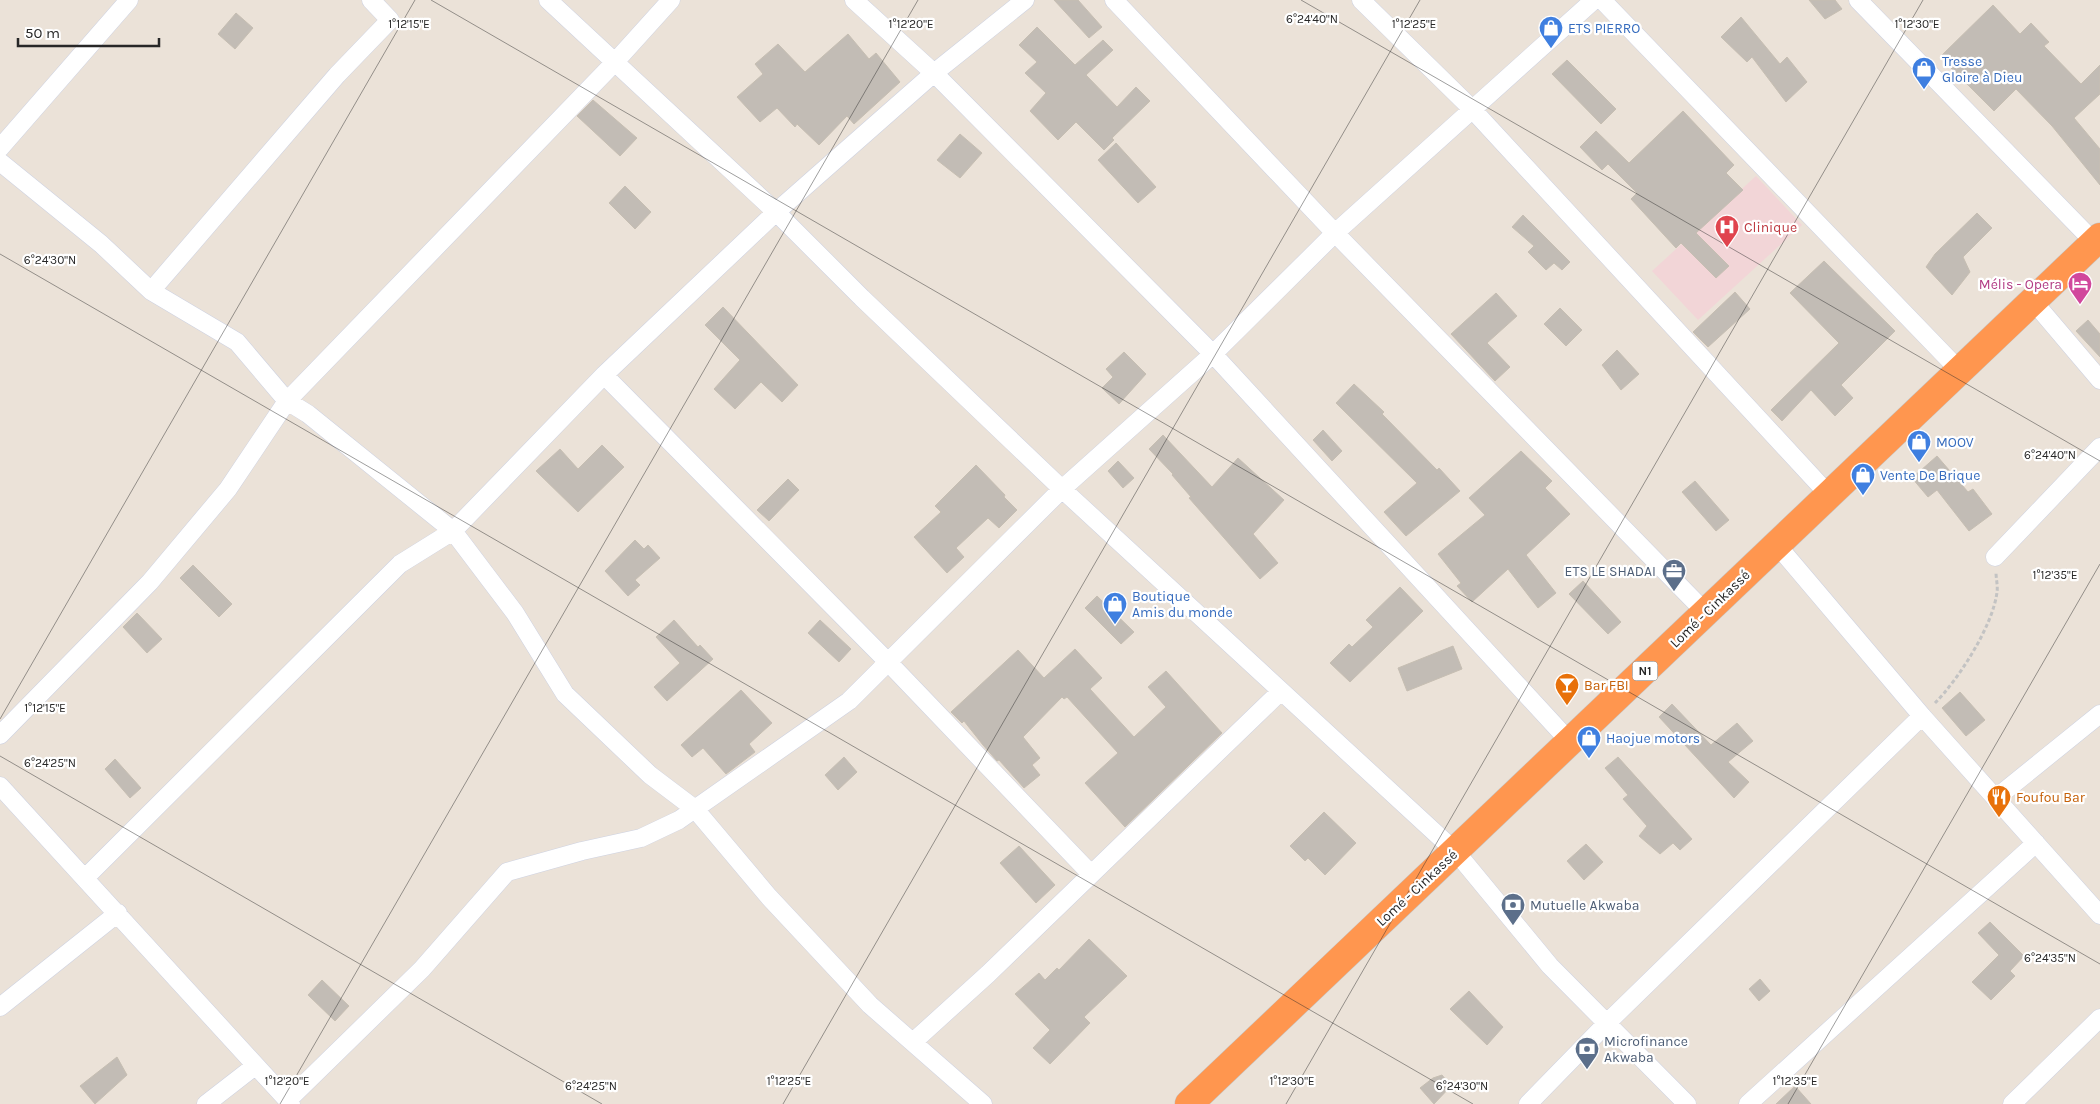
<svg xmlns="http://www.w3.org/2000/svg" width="2100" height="1104" font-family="Karla,sans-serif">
<rect width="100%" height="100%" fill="#ebe2d8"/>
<!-- medical -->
<path fill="#f2d5d7" d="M1756 176 1802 225 1698 320 1652 271Z"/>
<!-- building -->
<path fill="#c2bcb5" stroke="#c6beb2" d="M1054 0H1078L1102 27 1089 38Z
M1809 0H1835L1842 9 1825 19Z
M1993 5 2020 34 2031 23 2049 42 2044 46 2081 84 2100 65V94L2074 118 2100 149V185L2052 126 2016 89 1994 111 1940 57Z
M236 13 253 28 235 49 218 34Z
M1741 17 1780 64 1787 57 1807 82 1786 102 1752 57 1747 62 1721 37Z
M1037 27 1075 65 1103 40 1113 50 1086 75 1117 107 1136 87 1150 101 1112 138 1114 140 1104 150 1076 122 1058 140 1030 111 1046 93 1025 73 1037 62 1019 45Z
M848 34 869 59 876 53 900 82 854 124 847 116 819 145 797 124 795 127 777 108 760 122 737 97 763 74 755 64 778 44 805 72Z
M1567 60 1616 109 1601 124 1552 74Z
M593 100 637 138 620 156 577 116Z
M1683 111 1734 165 1726 173 1743 190 1696 233 1729 266 1716 278 1681 243 1676 248 1631 199 1637 193 1608 164 1602 170 1580 147 1596 131 1629 163Z
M960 134 982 153 960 178 937 160Z
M1116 143 1156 187 1138 203 1098 160Z
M625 186 651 212 635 229 609 203Z
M1977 213 1992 228 1963 257 1970 272 1952 295 1926 267 1935 254Z
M1523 215 1570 262 1562 270 1554 263 1546 270 1528 252 1534 246 1512 227Z
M1824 261 1895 331 1841 385 1853 398 1835 416 1811 390 1782 421 1771 410 1839 343 1790 293Z
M1735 292 1750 309 1708 347 1693 332Z
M1496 293 1517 316 1487 343 1510 367 1495 381 1451 334Z
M723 307 798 385 782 402 761 382 735 409 714 389 740 360 705 325Z
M1560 308 1582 330 1566 346 1544 324Z
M2088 320 2100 334V357L2076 331Z
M1617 350 1639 374 1621 390 1602 365Z
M1124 352 1146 374 1119 404 1102 388 1113 377 1106 369Z
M1354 384 1384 412 1382 414 1437 470 1439 468 1460 491 1406 536 1384 512 1417 483 1336 403Z
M1323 430 1342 451 1332 461 1313 440Z
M1163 435 1212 487 1238 458 1284 500 1253 534 1278 563 1260 579 1189 498 1191 497 1172 475 1173 474 1149 449Z
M602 445 624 467 578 512 536 471 560 449 578 469Z
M1521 451 1552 481 1545 488 1570 514 1526 555 1556 593 1538 608 1508 569 1472 602 1457 586 1461 583 1438 554 1485 515 1469 498Z
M1937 456 1968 492 1973 489 1992 514 1969 531 1937 490 1928 497 1912 478Z
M1118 461 1134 478 1123 488 1108 471Z
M976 465 1005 495 1004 497 1017 510 999 528 988 518 956 548 964 557 947 573 914 537 941 512 935 506Z
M788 479 799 490 769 521 757 510Z
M1695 481 1729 520 1716 531 1682 492Z
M635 540 644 549 648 545 660 558 635 580 640 585 628 596 605 571Z
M193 565 232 604 219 617 180 578Z
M1583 581 1621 622 1608 634 1569 594Z
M1400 587 1423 611 1350 682 1330 663 1349 644 1352 647 1373 627 1366 620Z
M1097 596 1134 632 1121 644 1085 608Z
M137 613 162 639 147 653 123 627Z
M674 620 698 647 700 645 713 659 667 701 654 687 680 663 656 637Z
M820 620 851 649 839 662 808 633Z
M1453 646 1462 669 1407 691 1398 668Z
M1075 649 1102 678 1090 689 1134 737 1166 707 1148 687 1166 671 1222 733 1125 827 1085 783 1118 753 1067 697 1064 699 1062 697 1023 737 1040 758 1032 765 1040 775 1024 788 999 760 997 761 983 745 964 721 962 723 951 712 1018 650 1044 678Z
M741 690 772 723 749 744 755 752 726 774 703 748 692 757 681 745Z
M1960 692 1985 720 1966 736 1942 708Z
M1672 704 1711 745 1737 723 1753 741 1728 762 1749 782 1734 798 1659 717Z
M844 757 857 772 838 790 825 775Z
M1618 757 1692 839 1680 850 1673 843 1660 854 1639 836 1647 826 1623 799 1628 795 1605 768Z
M115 759 141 788 130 798 105 769Z
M1324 812 1356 843 1325 875 1308 858 1305 861 1290 846Z
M1586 844 1603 862 1584 880 1567 861Z
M1019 846 1055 885 1036 903 1000 863Z
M1990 922 2024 956 2010 971 2015 976 1991 1000 1972 982 1999 955 1978 933Z
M1089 939 1127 976 1084 1017 1090 1023 1050 1064 1033 1048 1050 1030 1015 994 1039 973 1045 980 1057 968 1059 970Z
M1760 979 1770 991 1759 1001 1749 989Z
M322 980 349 1006 335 1021 308 995Z
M1469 991 1503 1027 1487 1045 1450 1009Z
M117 1057 127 1075 95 1104 80 1086Z
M1442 1075 1451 1086 1434 1104 1420 1088 1433 1078Z
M1795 1086 1811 1104H1776Z"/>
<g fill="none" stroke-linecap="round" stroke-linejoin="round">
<defs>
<path id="street" d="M548 0 776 212 862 298 1062 489 1456 852 1550 966 1687 1104
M1025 0 934 73 1213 354 1570 742
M1114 0 1335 233 1706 613
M1361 0 1472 109 1829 495
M1602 0 1960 371
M1858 0 2094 242
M0 148 129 0
M0 162 101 244 151 291 237 342 287 401 308 414 453 531 515 613 565 694 650 775 695 809 769 897 870 1005 983 1104
M151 291 337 75 390 20 371 0
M2033 301 2100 380
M604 375 888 662 1090 873
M1777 545 1922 716 2100 915
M1995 557 2100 447
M0 735 150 582 228 489 287 401 615 62 671 0
M0 786 291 1104
M1996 798 2100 714
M85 878 400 564 453 531 604 375 776 212 934 73 854 0
M0 1007 118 913
M913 1042 988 974 1281 691
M288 1100 422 969 507 872 582 851 641 838 679 820 849 701 1062 489 1213 354 1335 233 1594 0
M206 1104 255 1066
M1528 1104 1608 1022 1922 716
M1748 1104 2036 843
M2012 1104 2100 1018"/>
<path id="highway" d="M1189 1104 2100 237"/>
</defs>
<!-- street casing -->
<use href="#street" stroke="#ced2e1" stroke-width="19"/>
<!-- highway casing -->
<use href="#highway" stroke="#c3c3c3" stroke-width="29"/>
<!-- path -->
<path stroke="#c3c3c3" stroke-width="3" stroke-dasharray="4 2.5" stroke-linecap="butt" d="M1935 703C1958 680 1993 626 1997 592 1998 586 1996 579 1996 572"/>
<!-- street -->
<use href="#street" stroke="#fff" stroke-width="18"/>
<!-- highway -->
<use href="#highway" stroke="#ff964f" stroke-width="28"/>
</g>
<!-- ticks -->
<path fill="none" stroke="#272727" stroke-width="1" stroke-opacity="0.45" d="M431 0 2100 964M1301 0 2100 461M0 254 1473 1104M0 719 415 0M0 756 602 1104M280 1104 918 0M783 1104 1420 0M1286 1104 1923 0M1788 1104 2100 564"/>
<!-- icons -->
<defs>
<symbol id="shop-pin" viewBox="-11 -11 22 30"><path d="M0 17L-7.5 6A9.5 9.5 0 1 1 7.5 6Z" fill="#3f7fe0" stroke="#fff"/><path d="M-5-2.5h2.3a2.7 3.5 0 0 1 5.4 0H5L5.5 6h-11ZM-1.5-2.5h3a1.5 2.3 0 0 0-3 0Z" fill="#fff"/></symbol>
<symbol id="hospital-pin" viewBox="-11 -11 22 30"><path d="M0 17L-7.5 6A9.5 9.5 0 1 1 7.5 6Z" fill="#e0444e" stroke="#fff"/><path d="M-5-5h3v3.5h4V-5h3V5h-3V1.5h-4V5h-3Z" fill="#fff"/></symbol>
<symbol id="hotel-pin" viewBox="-11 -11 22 30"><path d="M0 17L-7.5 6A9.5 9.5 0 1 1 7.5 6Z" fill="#d1479c" stroke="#fff"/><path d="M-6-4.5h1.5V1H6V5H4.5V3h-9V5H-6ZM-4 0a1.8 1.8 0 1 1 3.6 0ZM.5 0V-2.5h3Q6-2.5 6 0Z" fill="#fff"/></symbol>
<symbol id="office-pin" viewBox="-11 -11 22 30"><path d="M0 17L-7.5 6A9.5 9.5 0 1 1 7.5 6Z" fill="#5c6f8a" stroke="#fff"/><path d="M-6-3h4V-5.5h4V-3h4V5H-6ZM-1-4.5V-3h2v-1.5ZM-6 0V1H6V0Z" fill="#fff"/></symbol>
<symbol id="bar-pin" viewBox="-11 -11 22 30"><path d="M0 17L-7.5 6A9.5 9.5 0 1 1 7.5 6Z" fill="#e8710a" stroke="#fff"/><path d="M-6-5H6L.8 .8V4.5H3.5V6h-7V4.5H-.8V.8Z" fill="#fff"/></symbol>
<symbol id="restaurant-pin" viewBox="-11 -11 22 30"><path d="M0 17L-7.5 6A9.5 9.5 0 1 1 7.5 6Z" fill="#e8710a" stroke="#fff"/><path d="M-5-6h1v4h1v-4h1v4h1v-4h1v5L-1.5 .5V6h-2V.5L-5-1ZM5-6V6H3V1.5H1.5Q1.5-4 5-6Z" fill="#fff"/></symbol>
<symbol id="bank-pin" viewBox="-11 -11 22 30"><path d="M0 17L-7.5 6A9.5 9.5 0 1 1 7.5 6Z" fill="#5c6f8a" stroke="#fff"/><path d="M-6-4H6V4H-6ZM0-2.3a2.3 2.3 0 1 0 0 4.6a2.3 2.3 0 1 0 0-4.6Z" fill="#fff"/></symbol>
</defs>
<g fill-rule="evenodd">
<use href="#shop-pin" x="1537" y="14" width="28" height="38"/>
<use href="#shop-pin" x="1910" y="55" width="28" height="38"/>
<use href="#hospital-pin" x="1713" y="213" width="28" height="38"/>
<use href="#hotel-pin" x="2066" y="270" width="28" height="38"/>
<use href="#shop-pin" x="1905" y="428" width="28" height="38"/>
<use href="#shop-pin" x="1849" y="461" width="28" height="38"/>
<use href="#office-pin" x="1660" y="557" width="28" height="38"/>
<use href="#shop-pin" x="1101" y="590" width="28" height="38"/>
<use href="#bar-pin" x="1553" y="671" width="28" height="38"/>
<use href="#shop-pin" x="1575" y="724" width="28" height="38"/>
<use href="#restaurant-pin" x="1985" y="783" width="28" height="38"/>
<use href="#bank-pin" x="1499" y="891" width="28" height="38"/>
<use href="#bank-pin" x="1573" y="1035" width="28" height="38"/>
</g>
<g text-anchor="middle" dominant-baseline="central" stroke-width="4.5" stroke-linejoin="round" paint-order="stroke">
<!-- shield labels -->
<rect fill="#fff" stroke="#686868" stroke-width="1" x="1632.5" y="661.5" width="25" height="19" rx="4"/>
<g font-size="12" font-weight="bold" fill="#272727">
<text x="1645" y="671">N1</text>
</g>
<!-- shop labels -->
<g font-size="14" fill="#366cbe" stroke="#fff" text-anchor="start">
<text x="1568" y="28">ETS PIERRO</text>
<text x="1942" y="61">Tresse<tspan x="1942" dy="16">Gloire à Dieu</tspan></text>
<text x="1936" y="442">MOOV</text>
<text x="1880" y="475">Vente De Brique</text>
<text x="1132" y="596">Boutique<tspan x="1132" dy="16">Amis du monde</tspan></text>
<text x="1606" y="738">Haojue motors</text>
</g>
<!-- health labels -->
<g font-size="14" fill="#be3a42" stroke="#fff" text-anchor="start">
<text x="1744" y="227">Clinique</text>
</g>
<!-- hotel labels -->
<g font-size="14" fill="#b23c85" stroke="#fff" text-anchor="end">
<text x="2062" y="284">Mélis - Opera</text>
</g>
<!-- service labels -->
<g font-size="14" fill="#4e5e75" stroke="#fff" text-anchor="start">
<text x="1656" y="571" text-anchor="end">ETS LE SHADAI</text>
<text x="1530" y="905">Mutuelle Akwaba</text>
<text x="1604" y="1041">Microfinance<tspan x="1604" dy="16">Akwaba</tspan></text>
</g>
<!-- street labels -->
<g font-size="14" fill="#272727" stroke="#fff">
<text transform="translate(1710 609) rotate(-44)">Lomé - Cinkassé</text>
<text transform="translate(1417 888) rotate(-43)">Lomé - Cinkassé</text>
</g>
<!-- food labels -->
<g font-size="14" fill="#c56008" stroke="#fff" text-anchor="start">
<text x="1584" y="685">Bar FBI</text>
<text x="2016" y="797">Foufou Bar</text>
</g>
</g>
<g font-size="12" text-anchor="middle" fill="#272727" stroke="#fff" stroke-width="4.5" stroke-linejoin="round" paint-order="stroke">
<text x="1312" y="23">6°24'40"N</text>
<text x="409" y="28">1°12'15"E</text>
<text x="911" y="28">1°12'20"E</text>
<text x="1414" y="28">1°12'25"E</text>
<text x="1917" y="28">1°12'30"E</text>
<text x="50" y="264">6°24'30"N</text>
<text x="2050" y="459">6°24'40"N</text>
<text x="2055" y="579">1°12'35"E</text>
<text x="45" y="712">1°12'15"E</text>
<text x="50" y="767">6°24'25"N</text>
<text x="2050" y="962">6°24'35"N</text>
<text x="287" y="1085">1°12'20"E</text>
<text x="789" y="1085">1°12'25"E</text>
<text x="1292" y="1085">1°12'30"E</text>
<text x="1795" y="1085">1°12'35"E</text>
<text x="591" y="1090">6°24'25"N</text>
<text x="1462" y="1090">6°24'30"N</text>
</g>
<!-- scale -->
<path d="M18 38v8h141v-8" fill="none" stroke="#272727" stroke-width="2.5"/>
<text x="25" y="38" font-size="15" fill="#272727" stroke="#ffffff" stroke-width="4" paint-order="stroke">50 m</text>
</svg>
